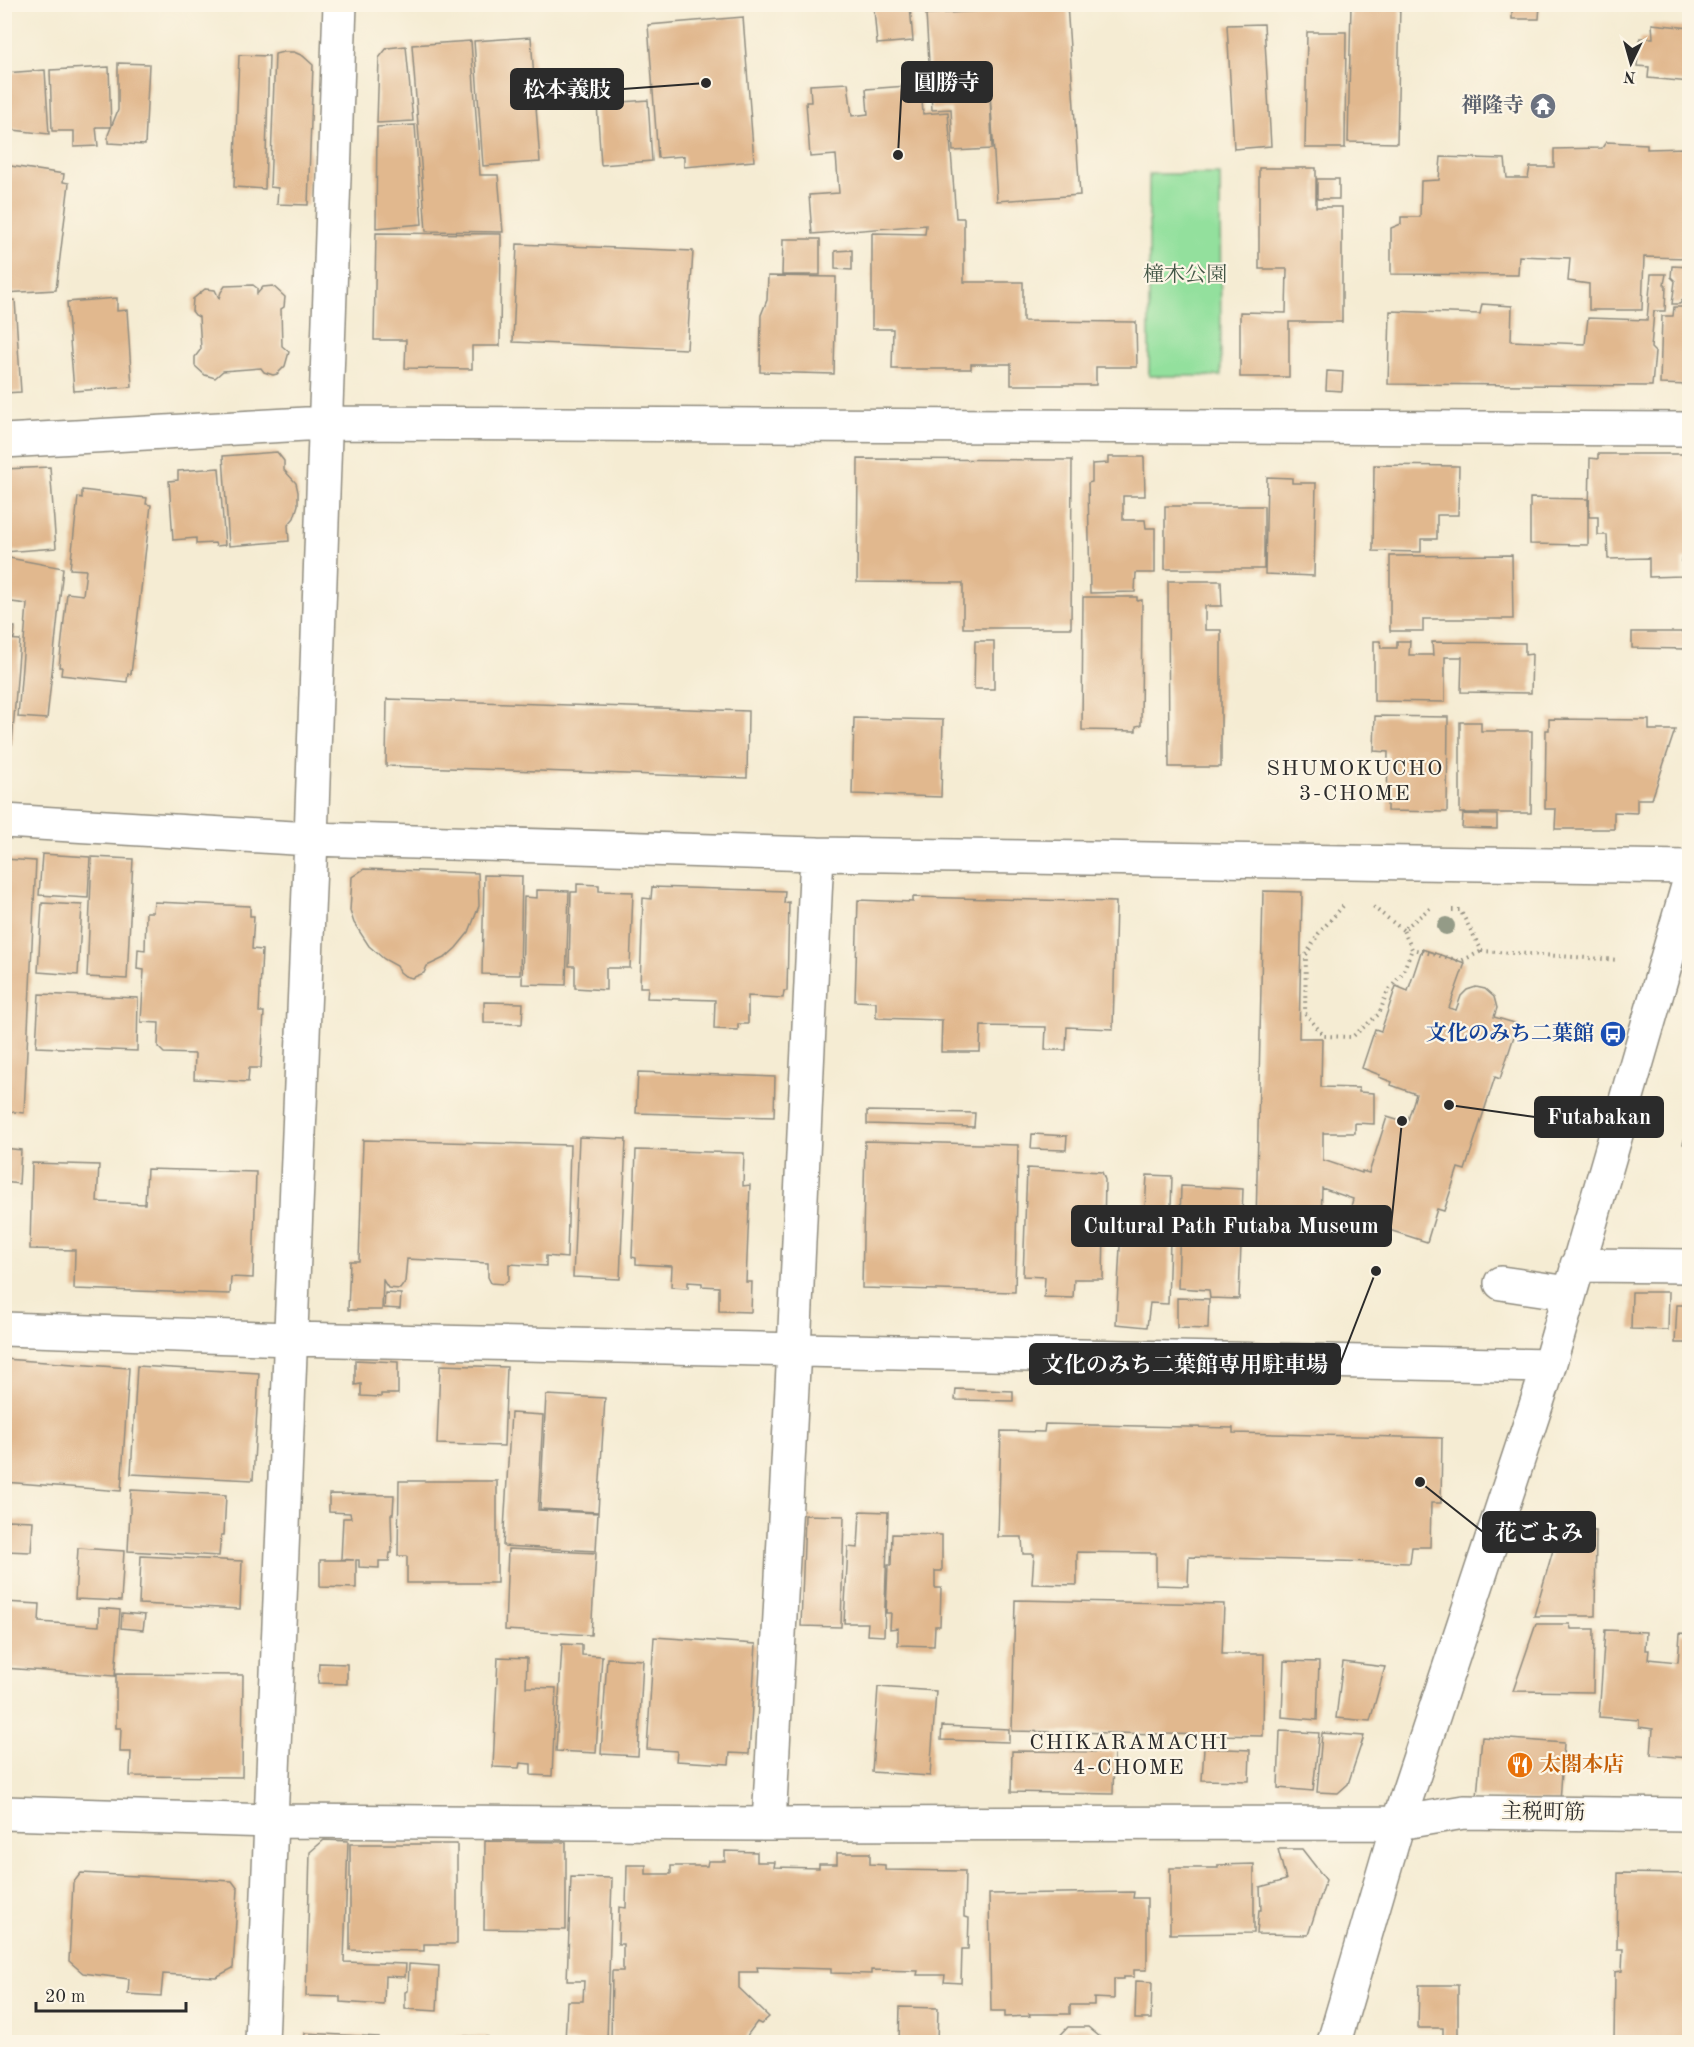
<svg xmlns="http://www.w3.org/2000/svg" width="1694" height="2047" font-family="'Old Standard TT','Noto Serif JP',serif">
<rect width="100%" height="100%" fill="#fcf5e5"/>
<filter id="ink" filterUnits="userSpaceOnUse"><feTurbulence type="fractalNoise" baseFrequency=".0167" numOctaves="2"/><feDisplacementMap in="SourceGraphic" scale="12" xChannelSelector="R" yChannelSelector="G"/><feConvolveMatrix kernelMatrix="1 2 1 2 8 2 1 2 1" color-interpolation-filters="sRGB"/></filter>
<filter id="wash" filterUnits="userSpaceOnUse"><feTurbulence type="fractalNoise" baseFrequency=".008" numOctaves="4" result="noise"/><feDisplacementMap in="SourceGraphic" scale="24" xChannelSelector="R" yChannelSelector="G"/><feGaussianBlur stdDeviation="1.35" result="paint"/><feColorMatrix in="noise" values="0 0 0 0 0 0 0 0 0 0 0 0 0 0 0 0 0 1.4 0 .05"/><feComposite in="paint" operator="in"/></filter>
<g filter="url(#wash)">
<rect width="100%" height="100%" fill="#f5ecd3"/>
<!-- green -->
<path fill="#93e09d" stroke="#5f8664" stroke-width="1.5" d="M1149 174H1220L1221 376H1149Z"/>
<g id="blocks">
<!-- building -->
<path fill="#e1b88e" d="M983 4H1067L1080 195 997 201 990 92 992 149 953 151 951 109 932 110 926 14 984 11Z
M1351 4H1400L1397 143 1348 142Z
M1512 4H1540L1539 19H1512Z
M910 6 913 41 877 44 874 9Z
M743 17 754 161 684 167V156L658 158 648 25Z
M1264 24 1271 146 1234 149 1227 25Z
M1652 24 1690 28V82L1648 78 1649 67 1637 66 1640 38H1653Z
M1307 32H1346L1345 148H1305Z
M531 37 540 162 483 166 474 41Z
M471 41 480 175H498L503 232 426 231 412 45Z
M406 46 413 121 377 123 379 58 387 48Z
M283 52H294L303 56 313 65 308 205 277 204 278 188 270 187 275 54Z
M239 55 269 56 265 189 234 187Z
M118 63 149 64 145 145 108 143V135L118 110Z
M109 67 111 127H96L98 146 74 147V131H52L50 70Z
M45 70 49 134 4 129V73Z
M848 83 852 116 868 114 866 89 921 85 923 114 948 112 956 218H964V282H1023V321L1136 322 1137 367H1096V385H1011V364H971V369H892L893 329H872V233L925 234 926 225 812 234 809 195 839 193 836 155 810 157 806 102H811L810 85Z
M648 100 652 161 601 165 597 104Z
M415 125 422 224 376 228 377 127Z
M1606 142 1647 144V149L1687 148 1685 161 1690 162V258L1644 257 1642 310H1589V284L1568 281 1570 258 1519 256 1518 275 1391 274V228L1401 224V217H1420L1421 181 1439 180 1441 157 1505 159 1507 178H1528L1530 167H1554V149L1602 148Z
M4 165 64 174 63 182 69 183 56 290 4 293Z
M1259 168H1316V207H1342V322H1289V377H1240V312L1286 313 1287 269H1259Z
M1317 179H1339V199H1317Z
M376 233 501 234 500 346H472V369L405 368 406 340H374Z
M783 239H820V275H782Z
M517 244 693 251 687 349 513 342Z
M852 250V270L835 269V251Z
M1672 266 1690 267V300H1682L1680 304H1672L1675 281 1671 277Z
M1651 274H1666L1664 284 1666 286 1665 311H1654L1651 348 1655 352 1652 386 1388 384 1390 311 1480 314 1482 304 1512 306 1511 341 1585 344 1588 318 1647 320Z
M768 276 836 277 834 374 760 372 761 315 767 300Z
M253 285 257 288V294L263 287 273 286 285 297 284 307 281 309 282 346 289 352 285 366 277 374 273 375 264 372 261 368 223 371 215 378 205 375 195 366V357L201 349 199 317 195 315 192 311 193 299 205 289 215 290 219 298 221 292 225 286Z
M117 298V311L127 310 132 387 74 391 67 302Z
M15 300 21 392 4 393V301Z
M1674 307H1690V385L1660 384 1662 316H1673Z
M1327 371 1343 372 1342 391 1326 390Z
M277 452 284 461V470L296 483 298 492V505L294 518 288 525 289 541 229 546 223 456Z
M1598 454H1690V559H1682V576L1649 577V558L1608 559 1607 535H1598V517H1589L1590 458 1598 459Z
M1108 457H1144L1145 496H1123V520H1145L1146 528H1155V573H1136L1135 592 1090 593 1088 483 1092 482V464L1108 463Z
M858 459 1072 460 1071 628H963V583L857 582Z
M1374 465 1459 466 1458 515H1437V539H1421V552L1373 551Z
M50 467 56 548 4 552V469Z
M219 468 225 545 216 546 215 543 196 544V538L173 540 169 481 178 480V471Z
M1267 477 1292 478V483H1316L1314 576 1265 574Z
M82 490 147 498 146 504 151 505 131 674H128L127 682 61 675 62 667H59L67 593 83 595 86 570 70 569 78 497 82 498Z
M1530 498 1588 499V545L1530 544Z
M1165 506H1264V569H1165Z
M1512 555 1513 619H1423V631H1390V556Z
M4 557 63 568 47 719 18 717 27 604 4 601Z
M1168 581H1221L1222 606H1205V630H1221V767H1169Z
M1083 597H1137V601L1142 600 1141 725 1136 726V731L1082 730Z
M4 627H15L14 638H4Z
M1632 632H1687V649L1632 648Z
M4 639 20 640 12 744 4 743Z
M975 641H994V689H974Z
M1374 641H1380L1381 648H1397V641H1410L1409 655H1433L1432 642 1525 643V655L1532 654 1531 693 1461 692 1462 657H1445V702L1374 701Z
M387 699 748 711 747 778 386 766Z
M1375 716 1448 717 1447 812 1387 811 1388 752 1374 751Z
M854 718 943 720 941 797 852 794Z
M1549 719 1649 720V730H1675L1652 799H1637V813L1614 812V829H1555L1556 809H1545L1546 730H1549Z
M1460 722H1481V731H1532L1531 813H1460Z
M1463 814 1497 815V829L1462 828Z
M42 854 90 857 88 898 39 895Z
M92 857 133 859 127 979 87 977Z
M4 859 36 861 24 1113 4 1111Z
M364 869 478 873 479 906 469 932 456 948 446 957 427 966 424 973 412 978 405 976 400 972 397 966 384 959 369 946 354 923 350 911 352 877Z
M484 875 522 876 520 975 482 974Z
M577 884 599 885V891L633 892 630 968H606V990L575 988V966H569L571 892H577Z
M652 887 785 891 784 903 789 902 787 991H784L783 998 748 996V1024H738V1030L714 1029 715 1000 647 998 648 987H640L643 898 651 899Z
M537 890 569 891 566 985 522 984 524 897 537 898Z
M1263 891 1302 892 1299 1038H1322L1321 1087 1359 1088V1092L1374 1093V1124L1355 1123V1133H1323V1160L1362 1173V1171L1369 1173 1387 1117 1407 1123 1416 1094 1391 1085 1392 1082 1379 1077 1380 1075 1362 1068 1375 1029 1381 1031 1396 986 1408 991 1422 949 1465 963 1449 1008 1456 1010 1461 996 1467 990 1476 987 1485 989 1494 997 1497 1008 1494 1017 1518 1024 1500 1079 1495 1077 1465 1170 1458 1168 1444 1211 1437 1209 1427 1242 1386 1229 1388 1224 1350 1211 1353 1199 1322 1188 1321 1226 1256 1225Z
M913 897 1116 902 1113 1029 1067 1027 1066 1050H1045L1046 1027 981 1026 980 1052H941L942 1020 876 1018V1002L855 1001 858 900 913 902Z
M154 902 250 906V916H254L252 949 262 950 259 1012H264L261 1068H249L248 1082 194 1079 195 1054 164 1053 158 1047 159 1023 141 1022 144 970 137 969 138 949 145 950 146 912H153Z
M42 903 82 905 78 975 38 972Z
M39 994 138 998 137 1051 36 1047Z
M484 1002 523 1003 522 1024 484 1023Z
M638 1072 775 1077 774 1117 636 1113Z
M867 1111 975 1113 974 1127 867 1124Z
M1689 1124H1690V1145L1683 1144Z
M1032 1134 1067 1136 1066 1150 1031 1149Z
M579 1137 626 1139 620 1279 573 1277Z
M363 1140 570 1145 567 1258 546 1256V1266L509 1264V1279L504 1284 491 1283 488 1277V1263L407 1259 405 1282 400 1289 388 1288 383 1280 382 1310H348L350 1261H359Z
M865 1141 1018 1145 1015 1292 862 1288Z
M4 1148 21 1150 19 1184 4 1182Z
M636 1150 744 1153 743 1186 750 1185 746 1282H752L751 1312 719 1311V1287L702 1286V1283L688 1282V1288L671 1287 672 1266 636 1264V1258L632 1257Z
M32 1163 99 1165 97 1202 145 1204 147 1169 256 1172 253 1278 231 1277 230 1294 74 1289 75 1250 30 1249Z
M1027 1168 1102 1172 1105 1180 1103 1279H1074L1073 1298 1044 1297 1045 1277 1023 1276Z
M1147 1175 1172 1176 1168 1304 1150 1303 1147 1327 1116 1324 1122 1208 1145 1209Z
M1181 1186 1243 1189 1239 1299 1210 1298 1209 1290 1178 1288Z
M1632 1292H1669L1668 1330 1631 1329Z
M385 1293 401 1294 400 1309 384 1308Z
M1177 1298 1209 1299 1208 1329 1177 1328Z
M1677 1305H1690V1343H1675Z
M4 1359 129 1368 121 1491 4 1482Z
M355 1360 398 1362V1394H381V1397L361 1396V1384L355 1385Z
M440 1365 507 1367 504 1446 437 1444Z
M137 1366 259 1373 253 1480 131 1474Z
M956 1389 1013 1391V1401L955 1400Z
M546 1395 605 1398 598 1512 540 1509Z
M511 1413 543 1415 538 1510 598 1513 596 1551 503 1546Z
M1045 1424 1233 1428V1433L1442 1438 1441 1503H1431L1430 1547H1412L1410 1563 1189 1557 1188 1586 1156 1585V1553L1077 1552V1585L1032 1584 1034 1554H1023L1022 1537H998L1001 1431 1044 1432Z
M399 1481H497V1583H407V1556H398Z
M131 1490 226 1495 224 1535H221L219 1556 128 1551Z
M329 1494 394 1495 393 1514H391L392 1553H390L389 1561H379V1568L359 1567V1560H356V1588L320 1587V1560H354L341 1559 343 1518H351L350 1513 329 1512Z
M860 1511 888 1512 884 1636 867 1635 868 1623H844L848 1547 858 1548Z
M805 1515 844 1516 841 1627 801 1626Z
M7 1520 33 1521 31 1552 5 1551Z
M1559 1529 1596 1531 1595 1616H1534Z
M892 1534 942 1535V1571H935V1588H941L940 1626H935L934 1646 898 1645V1628L890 1629 891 1613H886L888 1565H891Z
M78 1548 124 1551 121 1601 75 1599Z
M508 1549 596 1553 591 1635 505 1630Z
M141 1556 242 1561 240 1609 139 1604Z
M1015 1600 1224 1604 1222 1654H1264L1263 1736 1012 1731Z
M4 1602 40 1604 39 1622 99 1626V1608L120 1610 115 1676 4 1668Z
M122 1613 145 1615 143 1630 121 1628Z
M1536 1624H1570L1571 1629H1594L1593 1692 1513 1691Z
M1605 1630 1646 1632 1645 1650H1649L1648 1659 1678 1662 1680 1633 1690 1634V1758L1651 1755 1653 1729 1639 1727V1720L1599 1717Z
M654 1637 756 1644 749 1754 730 1753 729 1764 676 1761 677 1751 647 1749Z
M562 1644 582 1645V1655L602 1656 596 1753 556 1751Z
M498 1657 527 1658 526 1687 556 1688 552 1776 531 1775V1764L520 1763 519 1768 493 1767Z
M607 1658 643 1660 638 1756 601 1754Z
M1284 1661 1319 1662 1317 1720 1282 1717Z
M1343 1662 1385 1667 1370 1721 1336 1718Z
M319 1663 347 1664V1684L318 1683Z
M116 1674 243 1675 242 1777 130 1776 131 1752H120L121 1728H116Z
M878 1687 936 1691 930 1776 872 1772Z
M942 1726 1009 1729V1742L941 1740Z
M1280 1731 1319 1733 1313 1791 1278 1788Z
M1322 1733 1364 1736 1348 1784 1338 1793 1317 1792Z
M1482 1737 1564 1743 1560 1802 1477 1797Z
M1204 1748 1250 1750 1249 1781 1202 1780Z
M1012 1751 1114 1752 1113 1794 1011 1792Z
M324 1840 348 1841 344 1962 406 1964 405 1977 385 1976 384 2005 340 2002V1997L306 1996 310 1852Z
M485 1841 566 1842V1930L484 1929Z
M350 1844H457V1944H424V1951L350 1950Z
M1278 1849H1302L1326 1880 1308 1935 1257 1934 1259 1910H1261L1260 1887 1286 1880Z
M725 1851 757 1852V1862H775L774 1867 819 1868V1864H837V1853H870V1864L885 1865V1870L965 1871 964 1917 969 1918 968 1949H962L961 1983 944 1982 945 1975H917L918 1971 871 1970V1974L831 1973V1969L757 1967 758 1972H739V1988L769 2017 761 2024 757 2022 748 2034 745 2042H611L612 1971H623V1944H618L619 1907 626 1908 627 1865H646V1874H671V1866H707L708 1861H725Z
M1254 1864V1933L1170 1934V1868H1218V1865Z
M81 1873 232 1881 238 1889 233 1968 216 1977 163 1974 161 1996 128 1994 129 1979 83 1973 69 1961 73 1883Z
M1618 1873 1690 1874V2042H1614L1615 1972 1622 1971 1623 1949H1617Z
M571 1877 612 1878 607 2042H565L567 2001H583L584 1981H567Z
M1134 1892 1133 1898H1147V1970H1134V1977H1123V1979H1114V1999L1094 1998V2005H1070V2014H1029L1030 2016 1005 2017V2011H991L989 1894Z
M409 1964 439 1966 437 2011 405 2009V1992L408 1991Z
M1136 1981 1152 1982 1151 2019H1135Z
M1419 1985H1458V2039L1443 2038V2028H1418Z
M900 2007 938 2008 937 2042H899Z
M1068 2027H1088L1106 2042H1054Z
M305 2033 378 2037V2042H304Z
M456 2036 488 2037V2042H456Z
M1487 2040 1534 2041V2042H1487Z"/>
</g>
</g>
<g filter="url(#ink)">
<use href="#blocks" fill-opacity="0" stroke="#908c7f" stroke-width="1.5"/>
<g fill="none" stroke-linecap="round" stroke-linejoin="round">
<defs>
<path id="minor" d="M4 441 324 423 1690 429
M4 821 311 839 817 854 1690 867
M1577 1265 1690 1266
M1501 1283 1569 1293
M4 1329 290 1339 1549 1366
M4 1813 272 1821 769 1824 1398 1823 1464 1812 1690 1815
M769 1824 794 1349 817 854
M262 2042 311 839 340 4
M1334 2042 1398 1823 1549 1366 1690 879"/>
</defs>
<!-- minor casing -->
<use href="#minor" stroke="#908c7f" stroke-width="36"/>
<!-- path -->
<path stroke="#908c7f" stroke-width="4" stroke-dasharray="1.5 4.5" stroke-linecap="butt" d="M1343 906 1319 933 1306 955 1305 1013 1324 1036 1352 1037 1379 1014 1387 993 1403 972 1412 949
M1373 907 1403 930
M1430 908 1403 930 1412 949 1461 961 1482 951
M1452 910H1460L1482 951 1619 960"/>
<!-- minor -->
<use href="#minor" stroke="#fff" stroke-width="33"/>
</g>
<!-- trees -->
<circle fill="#949b87" cx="1446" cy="926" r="9"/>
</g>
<!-- icons -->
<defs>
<symbol id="temple-disc" viewBox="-11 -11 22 22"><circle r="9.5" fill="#6b7280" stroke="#fcf5e5"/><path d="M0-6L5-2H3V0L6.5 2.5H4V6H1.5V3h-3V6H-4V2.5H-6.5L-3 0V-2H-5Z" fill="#fff"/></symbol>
<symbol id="bus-disc" viewBox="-11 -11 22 22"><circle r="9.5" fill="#1a4fb4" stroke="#fcf5e5"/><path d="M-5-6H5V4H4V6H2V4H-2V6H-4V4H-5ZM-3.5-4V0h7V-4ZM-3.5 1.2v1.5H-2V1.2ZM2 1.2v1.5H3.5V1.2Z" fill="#fff"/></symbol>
<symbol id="restaurant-disc" viewBox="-11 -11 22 22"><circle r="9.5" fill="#e8710a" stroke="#fcf5e5"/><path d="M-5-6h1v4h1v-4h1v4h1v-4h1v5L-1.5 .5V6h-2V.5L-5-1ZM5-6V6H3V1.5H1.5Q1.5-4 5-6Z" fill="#fff"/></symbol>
</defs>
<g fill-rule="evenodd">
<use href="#temple-disc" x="1528" y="91" width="30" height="30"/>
<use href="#bus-disc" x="1598" y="1019" width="30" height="30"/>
<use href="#restaurant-disc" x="1505" y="1750" width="30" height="30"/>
</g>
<g text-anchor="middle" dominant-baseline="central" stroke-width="4.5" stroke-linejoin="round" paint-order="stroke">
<!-- worship labels -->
<g font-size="21" font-weight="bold" fill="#5b616d" stroke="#fcf5e5" text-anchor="end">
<text x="1524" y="106">禅隆寺</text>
</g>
<!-- park labels -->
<g font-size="21" fill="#455848" stroke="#fcf5e5">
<text x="1185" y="275">橦木公園</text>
</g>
<!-- transit labels -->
<g font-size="21" font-weight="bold" fill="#164399" stroke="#fcf5e5" text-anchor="end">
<text x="1594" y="1034">文化のみち二葉館</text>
</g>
<!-- food labels -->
<g font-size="21" font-weight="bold" fill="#c56008" stroke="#fcf5e5" text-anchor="start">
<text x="1540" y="1765">太閤本店</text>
</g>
<!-- street labels -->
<g font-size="21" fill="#2b2b2b" stroke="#fcf5e5">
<text transform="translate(1543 1813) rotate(1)">主税町筋</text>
</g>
<!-- neighbourhood labels -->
<g font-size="22" letter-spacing="1.5" fill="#2b2b2b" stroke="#fcf5e5">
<text x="1355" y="769">SHUMOKUCHO<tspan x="1355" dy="25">3-CHOME</tspan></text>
<text x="1129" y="1743">CHIKARAMACHI<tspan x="1129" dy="25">4-CHOME</tspan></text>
</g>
</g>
<!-- callouts -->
<path fill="none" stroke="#2b2b2b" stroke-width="2" d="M898 155L902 82M706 83L623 89M1449 1105L1535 1117M1402 1121L1391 1226M1376 1271L1340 1364M1420 1482L1483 1532"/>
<g fill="#2b2b2b" stroke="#fcf5e5" stroke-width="2">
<circle cx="898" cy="155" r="6"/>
<circle cx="706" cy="83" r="6"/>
<circle cx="1449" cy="1105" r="6"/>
<circle cx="1402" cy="1121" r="6"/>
<circle cx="1376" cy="1271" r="6"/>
<circle cx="1420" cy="1482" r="6"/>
</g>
<g fill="#2b2b2b" stroke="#2b2b2b" stroke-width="2">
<rect x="902" y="62" width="90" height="40" rx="6"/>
<rect x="511" y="69" width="112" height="40" rx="6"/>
<rect x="1535" y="1097" width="128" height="40" rx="6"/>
<rect x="1072" y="1206" width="319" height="40" rx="6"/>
<rect x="1030" y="1344" width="310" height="40" rx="6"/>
<rect x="1483" y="1512" width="112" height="40" rx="6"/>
</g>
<g font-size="22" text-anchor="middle" font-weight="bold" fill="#fff">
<text x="947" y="90">圓勝寺</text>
<text x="567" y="97">松本義肢</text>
<text x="1599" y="1124">Futabakan</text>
<text x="1231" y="1233">Cultural Path Futaba Museum</text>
<text x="1185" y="1372">文化のみち二葉館専用駐車場</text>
<text x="1539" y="1540">花ごよみ</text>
</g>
<!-- margin -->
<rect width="1694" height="2047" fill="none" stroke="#fcf5e5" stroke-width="24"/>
<!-- north arrow -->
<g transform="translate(1631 63) rotate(185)" stroke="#fcf5e5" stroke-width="4.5" paint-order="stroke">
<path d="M0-4.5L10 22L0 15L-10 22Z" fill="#2b2b2b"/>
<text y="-9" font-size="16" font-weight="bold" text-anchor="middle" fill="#2b2b2b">N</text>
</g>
<!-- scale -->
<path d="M36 2002v9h150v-9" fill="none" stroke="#2b2b2b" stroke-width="3"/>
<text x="45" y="2002" font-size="18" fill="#2b2b2b" stroke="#fcf5e5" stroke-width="4.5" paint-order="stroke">20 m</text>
</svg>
